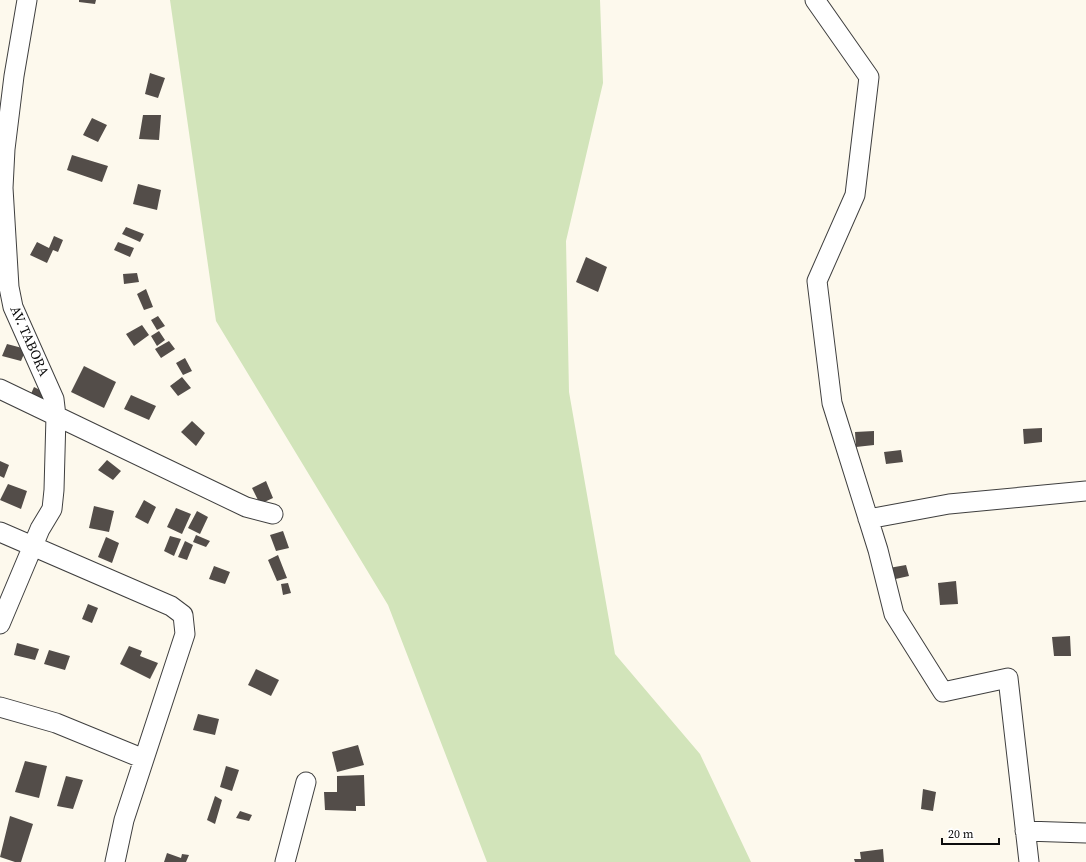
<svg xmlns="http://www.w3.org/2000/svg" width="1086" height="862" font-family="'Source Serif 4',serif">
<rect width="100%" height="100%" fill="#fdf9ed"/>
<!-- green -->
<path fill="#d2e4ba" d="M170 0H600L603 83 566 241 569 392 615 654 700 754 751 862H487L388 605 216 321Z"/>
<!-- building -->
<path fill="#534d49" d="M79 0H96L95 4 79 2Z
M150 73 165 78 158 98 145 94Z
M143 115H161L159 140 139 139Z
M92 118 107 125 98 142 83 135Z
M72 155 108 166 102 182 67 170Z
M138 184 161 190 157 210 133 204Z
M126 227 144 234 140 242 122 234Z
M54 236 63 240 58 252 53 250 47 263 30 255 37 242 49 248Z
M118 242 134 248 130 257 114 250Z
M586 257 607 267 598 292 576 282Z
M137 273 139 282 124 284 123 274Z
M146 289 153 307 144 310 137 294Z
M158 316 165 326 157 330 151 320Z
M142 325 149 335 134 346 126 334Z
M159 331 165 340 157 346 151 336Z
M169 341 175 349 161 358 155 349Z
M7 344 26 349 21 361 2 356Z
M185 358 192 371 183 375 176 363Z
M84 366 116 382 104 408 71 392Z
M182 377 191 388 178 396 170 386Z
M34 387 50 395 46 402 30 396Z
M131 395 156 406 149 420 124 409Z
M192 421 205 433 196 446 181 432Z
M1042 428V442L1024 444 1023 429Z
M874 431V445L856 447 855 432Z
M901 450 903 462 886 464 884 452Z
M107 460 121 471 113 480 98 470Z
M0 461 9 465 4 478 0 476Z
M266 481 273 498 260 504 252 488Z
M8 484 27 491 21 509 0 500Z
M144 500 156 507 148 524 135 517Z
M94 506 114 511 109 532 89 528Z
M176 508 191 514 182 534 167 527Z
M197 511 208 517 200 534 188 528Z
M283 531 289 548 276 551 270 535Z
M196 535 210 541 206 547 193 542Z
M170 536 181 539 174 556 164 551Z
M106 537 119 543 112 563 98 557Z
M185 541 193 545 187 560 178 557Z
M278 555 287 578 277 581 268 560Z
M906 565 909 576 891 580 889 568Z
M214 566 230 572 225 584 209 579Z
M956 581 958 604 940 605 938 583Z
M288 583 291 593 283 595 281 584Z
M88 604 98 608 92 623 82 619Z
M1070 636 1071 656H1054L1052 637Z
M17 643 39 649 35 660 14 655Z
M129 646 142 651 140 656 158 663 150 679 120 664Z
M49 650 70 656 65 670 44 664Z
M256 669 279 680 271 696 248 685Z
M198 714 219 719 215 735 193 730Z
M358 745 364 765 337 772 332 752Z
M25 761 47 766 39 798 15 792Z
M226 766 239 770 232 791 220 787Z
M364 775 365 806H356V811L325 810 324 792H337V776Z
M66 776 83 780 73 809 57 806Z
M923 789 936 792 933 811 921 809Z
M215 796 222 800 215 824 207 820Z
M240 811 252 815 249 821 236 818Z
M10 816 33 824 21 862H15L0 857Z
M883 849 884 862H855L854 859H861L860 852Z
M167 853 181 858 182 854 189 855 186 862H164Z"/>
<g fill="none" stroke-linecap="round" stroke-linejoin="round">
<defs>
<path id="minor" d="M815 0 869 77 855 195 817 281 832 403 878 550 894 614 943 692 1008 678 1029 862
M0 389 246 507 273 514
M868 519 949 504 1086 491
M0 532 171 606 183 615 185 634 124 820 115 862
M0 624 40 529 52 509 54 490 56 416 54 399 13 307 9 287 3 188 5 149 14 76 27 0
M0 707 56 723 144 759
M1025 831 1086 833
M285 862 306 782"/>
</defs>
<!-- minor casing -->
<use href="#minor" stroke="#3f3f3f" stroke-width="21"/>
<!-- minor -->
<use href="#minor" stroke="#fff" stroke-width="19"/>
</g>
<g text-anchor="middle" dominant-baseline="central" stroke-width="4" stroke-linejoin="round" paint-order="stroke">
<!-- street labels -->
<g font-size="14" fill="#0c0c0c" stroke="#fff">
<text transform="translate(30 341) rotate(66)">AV. TABORA</text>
</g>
</g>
<!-- scale -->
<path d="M942 838v6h57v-6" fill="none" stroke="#0c0c0c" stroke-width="2"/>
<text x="948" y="838" font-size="12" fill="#0c0c0c" stroke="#ffffff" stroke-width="3" paint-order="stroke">20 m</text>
</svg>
